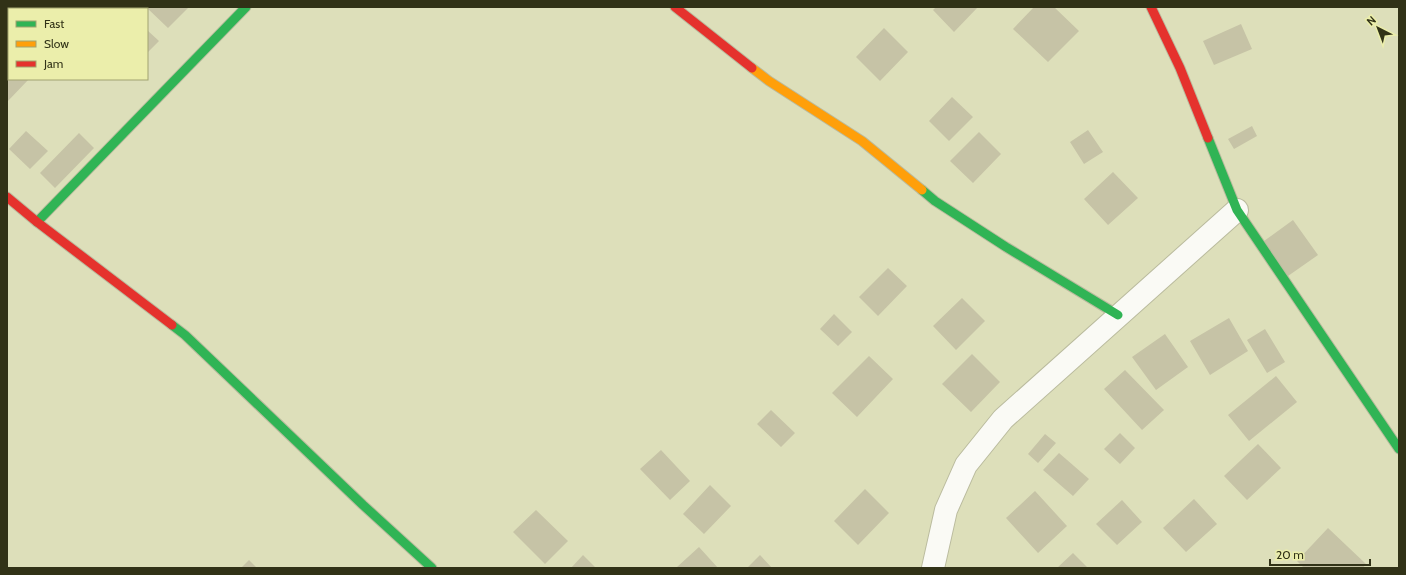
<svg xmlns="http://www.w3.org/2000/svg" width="1406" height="575" font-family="Cabin,sans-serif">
<rect width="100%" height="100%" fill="#dddfba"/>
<!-- building -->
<path fill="#c6c3a6" d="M101 7H124L126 9H99Z
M146 7H189L168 28Z
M936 7H978L954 32 933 10Z
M1034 7H1054L1079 31 1048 62 1013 29Z
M1241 24 1252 49 1214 65 1203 41Z
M884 28 908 52 880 81 856 57Z
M147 30 159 41 147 53Z
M7 46 9 48V79H29L7 102Z
M952 97 973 117 949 141 929 121Z
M1252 126 1257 136 1234 149 1228 139Z
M1088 130 1103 152 1084 164 1070 142Z
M26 131 48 151 30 169 9 149Z
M979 132 1001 154 973 183 950 161Z
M79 133 94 148 55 188 40 173Z
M1113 172 1138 198 1108 225 1084 199Z
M1293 220 1318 255 1288 276 1264 241Z
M888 268 907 286 878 316 859 297Z
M962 298 985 321 956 350 933 326Z
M834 314 852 332 838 346 820 329Z
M1229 318 1248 351 1210 375 1190 341Z
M1265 329 1285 362 1267 373 1247 340Z
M1165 334 1188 367 1156 390 1132 357Z
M972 354 1000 382 971 412 942 384Z
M869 356 893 379 857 417 832 393Z
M1125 370 1164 410 1142 430 1104 389Z
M1276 376 1297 402 1249 441 1228 415Z
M771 410 795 433 781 447 757 424Z
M1120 433 1135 448 1120 464 1104 449Z
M1045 434 1056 443 1038 463 1028 454Z
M1258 444 1281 468 1247 500 1224 476Z
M661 450 690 481 670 500 640 469Z
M1059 453 1089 479 1073 496 1043 470Z
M710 485 731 506 704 534 683 514Z
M865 489 889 513 858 545 834 521Z
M1035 491 1067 526 1038 553 1006 518Z
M1194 499 1217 524 1186 552 1163 528Z
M1122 500 1142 522 1117 545 1096 524Z
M536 510 568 541 545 564 513 532Z
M1328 528 1366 564 1363 568H1304L1297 561Z
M699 547 718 568H678L677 567Z
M1073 553 1088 568H1057Z
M583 555 596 568H571Z
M760 555 772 568H747Z
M249 560 257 568H241Z"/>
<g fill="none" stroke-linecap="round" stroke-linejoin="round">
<defs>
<path id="street" d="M933 568 946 510 966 465 1003 419 1237 210"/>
<path id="fast" d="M1208 138 1237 210 1399 449
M922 190 935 201 1006 247 1118 315
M37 222 246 7
M172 325 185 335 363 505 432 568"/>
<path id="slow" d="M752 68 769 81 862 141 922 190"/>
<path id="jam" d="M675 7 752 68
M1151 7 1180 68 1208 138
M7 197 37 222 172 325"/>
</defs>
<!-- street casing -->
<use href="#street" stroke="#babb9e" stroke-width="24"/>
<!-- fast casing -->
<use href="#fast" stroke="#babb9e" stroke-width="11"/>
<!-- slow casing -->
<use href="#slow" stroke="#babb9e" stroke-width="11"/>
<!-- jam casing -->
<use href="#jam" stroke="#babb9e" stroke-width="11"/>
<!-- street -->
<use href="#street" stroke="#fafaf5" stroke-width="22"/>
<!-- fast -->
<use href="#fast" stroke="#30b455" stroke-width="9"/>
<!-- slow -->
<use href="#slow" stroke="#ff9f0a" stroke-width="9"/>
<!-- jam -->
<use href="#jam" stroke="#e5322d" stroke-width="9"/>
</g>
<!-- border -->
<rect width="1406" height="575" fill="none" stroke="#313217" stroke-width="16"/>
<!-- legend -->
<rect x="8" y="8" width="140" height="72" fill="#ebeeab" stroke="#a1a370"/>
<rect x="16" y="21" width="20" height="6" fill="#30b455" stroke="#a1a370"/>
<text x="44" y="28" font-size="12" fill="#313217">Fast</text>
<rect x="16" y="41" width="20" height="6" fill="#ff9f0a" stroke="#a1a370"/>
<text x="44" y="48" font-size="12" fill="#313217">Slow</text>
<rect x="16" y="61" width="20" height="6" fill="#e5322d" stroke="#a1a370"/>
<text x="44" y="68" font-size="12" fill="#313217">Jam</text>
<!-- north arrow -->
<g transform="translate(1378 28) rotate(318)" stroke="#ebeeab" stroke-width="3" paint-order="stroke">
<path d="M0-3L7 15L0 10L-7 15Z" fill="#313217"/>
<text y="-6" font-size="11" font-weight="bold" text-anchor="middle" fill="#313217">N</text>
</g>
<!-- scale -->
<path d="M1270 559v6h100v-6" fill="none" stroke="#313217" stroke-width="2"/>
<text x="1276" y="559" font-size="12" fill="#313217" stroke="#ebeeab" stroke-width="3" paint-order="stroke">20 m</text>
</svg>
